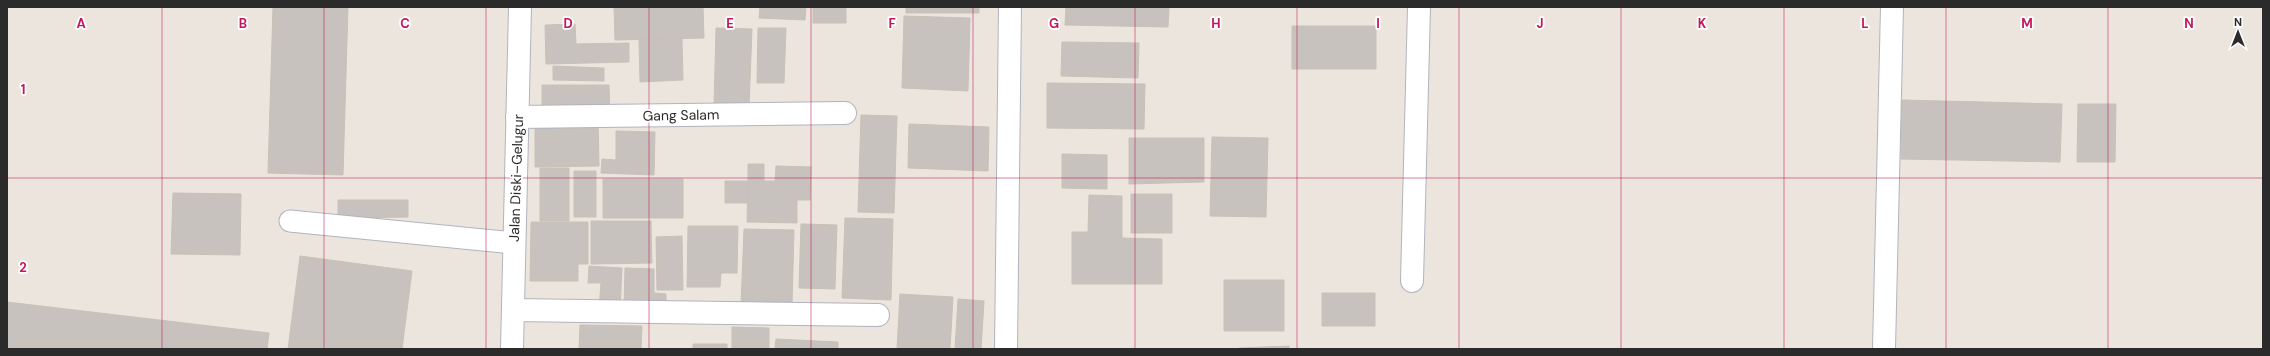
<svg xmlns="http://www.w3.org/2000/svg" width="2270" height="356" font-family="'DM Sans',sans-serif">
<rect width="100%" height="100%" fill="#ece5de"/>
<!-- building -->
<path fill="#c7c2bd" stroke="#c7c1b7" d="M273 7H348L343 175 268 173Z
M614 7H703L704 38 615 40Z
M760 7H806L805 20 759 18Z
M813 7H846V23H813Z
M906 7H979V13H906Z
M1066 7H1169L1168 27 1065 25Z
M904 16 970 18 968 91 902 88Z
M575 24 576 44 629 43V62L546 64 545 25Z
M1292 26H1376V69H1292Z
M716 28 752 29 749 107 714 106Z
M758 28H786L784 83H757Z
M639 39H682L683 80 640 82Z
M1062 42 1139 43 1138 78 1061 76Z
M553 66 604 68V81L553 80Z
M1047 83 1145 84 1144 129 1047 128Z
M542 85H609L610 114 542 115Z
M1902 100 2062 104 2060 162 1901 159Z
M2078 104H2116L2115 162H2077Z
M861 115 897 116 894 213 858 212Z
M598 118 599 166 535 167V119Z
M909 124 989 127 988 171 908 168Z
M616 131 655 132 654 175 601 173 602 159 616 160Z
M1212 137 1268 138 1266 217 1210 216Z
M1129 138H1204V182L1129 184Z
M1062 154 1107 155V189L1062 188Z
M748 164H764V181H748Z
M776 166 811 167 810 200H797V223L747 222 748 181H775Z
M540 168H569V221H540Z
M574 171H596V217H574Z
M603 179H683V218H603Z
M725 181H748L747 203H725Z
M173 193 241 194 240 255 171 254Z
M1131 194H1172V233H1131Z
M1089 195 1122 196V238L1162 239V284H1072V232H1088Z
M338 200H408V217L338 218Z
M845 218 893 219 891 300 842 298Z
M591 221H651L652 263 591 264Z
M531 222H588V264H578V281H530Z
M801 224 837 225 835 289 799 288Z
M688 226H738L737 273H721L720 287H687Z
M744 229 794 230 792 306 741 305Z
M682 236 683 290H657L656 237Z
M300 256 412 271 402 349H288Z
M589 266 622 268 620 310 599 309 601 283H588Z
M625 268 654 269V293L666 294V309L624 308Z
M1224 280H1284V331H1224Z
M1322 293H1375V326H1322Z
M900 294 953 297 950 349H897Z
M958 299 984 301 981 349H955Z
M7 302 269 333 267 349H7Z
M580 325 642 326 641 349H579Z
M732 327 769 328V349H732Z
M776 339 838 342V349H775Z
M693 344H727V349H693Z
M1289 346V349H1239V348Z"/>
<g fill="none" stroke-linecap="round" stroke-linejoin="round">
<defs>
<path id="lane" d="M290 221 514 243"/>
<path id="street" d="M517 117 845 113
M1412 281 1419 7
M513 310 878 315
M1006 349 1010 7
M1884 349 1892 7"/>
<path id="secondary" d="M512 349 520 7"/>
</defs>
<!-- lane casing -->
<use href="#lane" stroke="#b1b4bd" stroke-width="23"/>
<!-- street casing -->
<use href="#street" stroke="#b1b4bd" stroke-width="24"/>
<!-- secondary casing -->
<use href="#secondary" stroke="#b1b4bd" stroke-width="24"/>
<!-- lane -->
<use href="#lane" stroke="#fff" stroke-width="21"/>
<!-- street -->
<use href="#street" stroke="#fff" stroke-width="22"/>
<!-- secondary -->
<use href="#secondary" stroke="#fff" stroke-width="22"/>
</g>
<!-- grid -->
<path fill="none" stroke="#c2185b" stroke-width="1" stroke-opacity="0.55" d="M162 7V349M324 7V349M486 7V349M649 7V349M811 7V349M973 7V349M1135 7V349M1297 7V349M1459 7V349M1621 7V349M1784 7V349M1946 7V349M2108 7V349M7 178H2263"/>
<g text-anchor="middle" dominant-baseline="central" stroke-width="3.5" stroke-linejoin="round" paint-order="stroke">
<!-- street labels -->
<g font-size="14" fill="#2b2b2b" stroke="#fff">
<text transform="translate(681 115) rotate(-1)">Gang Salam</text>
<text transform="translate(516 178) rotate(-88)">Jalan Diski–Gelugur</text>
</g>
</g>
<g font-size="13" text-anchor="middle" font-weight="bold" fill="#c2185b" stroke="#fff" stroke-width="3.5" stroke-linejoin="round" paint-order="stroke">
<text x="81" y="28">A</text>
<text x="243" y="28">B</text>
<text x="405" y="28">C</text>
<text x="568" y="28">D</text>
<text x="730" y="28">E</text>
<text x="892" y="28">F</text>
<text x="1054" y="28">G</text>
<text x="1216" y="28">H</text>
<text x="1378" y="28">I</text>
<text x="1540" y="28">J</text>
<text x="1702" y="28">K</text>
<text x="1865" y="28">L</text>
<text x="2027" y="28">M</text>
<text x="2189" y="28">N</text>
<text x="23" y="94">1</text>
<text x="23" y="272">2</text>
</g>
<!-- border -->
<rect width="2270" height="356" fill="none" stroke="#2b2b2b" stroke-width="16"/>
<!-- north arrow -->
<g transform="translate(2238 32)" stroke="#ffffff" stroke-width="3" paint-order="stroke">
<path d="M0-3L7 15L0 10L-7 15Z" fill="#2b2b2b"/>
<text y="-6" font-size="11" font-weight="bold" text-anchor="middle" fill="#2b2b2b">N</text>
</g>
</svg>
